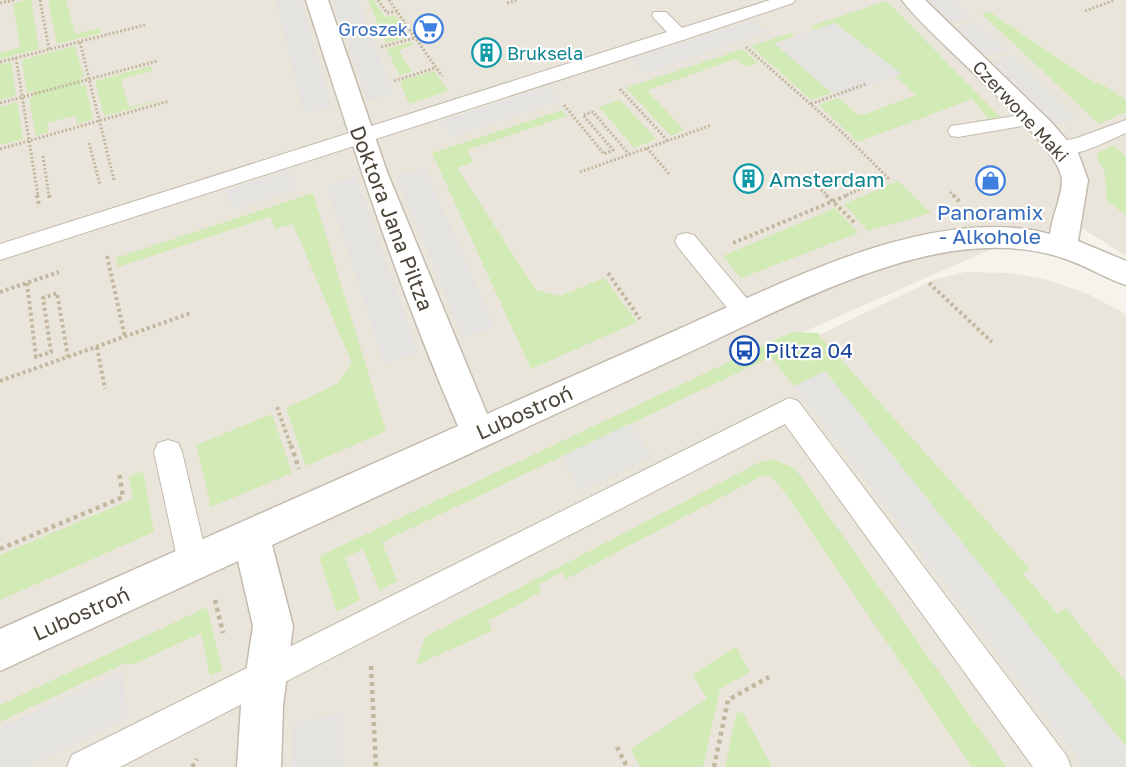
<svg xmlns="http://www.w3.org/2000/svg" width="1126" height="767" font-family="'Golos Text',sans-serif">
<rect width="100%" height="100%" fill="#f6f3ec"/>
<!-- residential -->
<path fill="#eae5da" d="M0 0H1126V256L1075 224 1016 238 799 334H821L933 280 965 272 1011 273 1048 280 1088 294 1126 314V767H0Z"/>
<!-- green -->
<path fill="#d2eab5" d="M25 0H31L39 49 0 59V53L20 47 13 4Z
M48 0H66L75 34 100 28 101 33 57 44Z
M368 0H373L385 17 395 15 409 37 386 43Z
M887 1 1000 117 988 119 972 99 858 142 819 105 838 98 860 116 916 95 835 23 815 30 811 26Z
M990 12 1095 83 1099 82 1126 100V112L1099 124 982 14Z
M791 33 795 37 775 44 832 93 811 100 751 46Z
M412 42 414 45 399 50 412 72 399 75 387 49Z
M75 46 84 78 79 77 81 84 79 87 85 84 93 119 78 124 76 115 47 123 48 132 36 136 29 99 34 97 33 90 36 85 31 92 27 93 22 60Z
M743 49 758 63 746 67 736 59 647 90 684 130 671 136 626 88Z
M11 62 16 96 0 100V65Z
M151 66 152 71 121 79 129 107 166 99 104 116 95 81Z
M434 71 448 91 409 104 400 81Z
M620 100 656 139 634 148 599 107Z
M17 102 23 139 0 145V107Z
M562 110 567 116 467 150 473 162 457 168 536 290 560 296 604 278 637 322 531 369 432 153Z
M1114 145 1126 157V215L1107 201 1105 173 1097 156V153Z
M898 181 931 213 868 231 844 204Z
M313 193 386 431 306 466 286 408 337 384 352 363 293 224 275 229 270 217 118 267 116 258Z
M835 208 858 233 741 278 723 256Z
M792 332 817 333 1030 569 1023 574 1058 614 1066 608 1126 682V747L825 372 794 386 771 357 382 542 397 581 380 591 363 549 345 558 360 600 337 612 320 560 322 555Z
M272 414 292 473 211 507 196 445Z
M771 459 792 467 800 475 1006 767H972L778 483 769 476 760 477 566 579 562 572 538 585 541 592 488 621 492 631 416 665 425 637 760 462Z
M143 471 154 532 0 600V555L133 499 129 477Z
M207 607 222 671 210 676 201 633 134 664 125 663 0 722V705Z
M736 647 750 672 720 689 703 767H640L631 749 707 699 693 674Z
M737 712 743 713 772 767H725Z"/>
<!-- parking -->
<path fill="#e5e3e0" d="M275 0H301L332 107 304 113Z
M332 0H358L394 95 367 101Z
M929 0H954L973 17 951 22Z
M754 20 769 32 644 74 631 59Z
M835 23 902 74 838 98 774 43Z
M978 23 1009 51 986 55 957 27Z
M1014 56 1079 119 1055 124 992 60Z
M550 86 562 100 451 137 440 121Z
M425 168 495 327 463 338 396 176Z
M289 170 298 189 232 210 225 191Z
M356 176 418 353 384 364 326 185Z
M825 371 1126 747V767H1084L794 386Z
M631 423 652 456 580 491 561 457Z
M122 671 128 717 27 767H0V728Z
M342 713 343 767H292V723Z"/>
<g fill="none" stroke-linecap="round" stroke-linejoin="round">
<defs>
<path id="lane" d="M770 0H795L793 3 686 39 0 260V244L667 32 652 16 654 12H666L682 28Z
M1033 113 1040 115 1043 119 1040 123 958 137 951 136 948 131 951 126 958 125Z
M1126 120V133C1106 141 1077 159 1055 153L1052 148 1055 143 1077 138Z
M686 233 694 235 753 306 757 313 753 320 745 323 737 320 678 247 675 241 678 235Z
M789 398 798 401 1066 755 1071 767H1033L785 424 120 767H67L72 755Z
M168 440 178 443 182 452 208 562 204 572 193 577 182 572 178 562 154 452 158 443Z"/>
<path id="street" d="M306 0H328L387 172 487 414C555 384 623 354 690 324 793 278 936 204 1050 234 1052 216 1062 197 1062 180 1061 143 929 38 902 0H925L1051 122 1078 153 1088 180 1078 241 1126 261V285C1107 279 1090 268 1071 261 1046 251 1016 247 989 248 888 249 760 320 668 362 536 423 404 484 272 545L293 626 283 706 281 767H237L241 706 253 626 238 561 0 671V629L458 426C398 288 352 144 306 0Z"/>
</defs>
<!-- lane casing -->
<use href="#lane" stroke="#c2bbae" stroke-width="2"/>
<!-- street casing -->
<use href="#street" stroke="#c2bbae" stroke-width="3"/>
<!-- path-far2 -->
<path stroke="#c4b79f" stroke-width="3" stroke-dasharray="2 2" stroke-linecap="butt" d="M40 0 49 49
M378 0 387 13 397 11
M389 0 442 76
M0 3 15 0
M507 3 518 0
M1085 11 1115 0
M80 42 114 180
M381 47 415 38
M746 47 844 134 888 178 844 196
M16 58 38 196
M0 62 145 25
M394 81 435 68
M620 89 668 141
M0 103 157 61
M811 104 866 84
M564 105 604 154 613 150 583 115 593 112 629 154
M89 143 100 185
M647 148 670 175
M0 149 169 101
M43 156 49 196
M580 172 712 125
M818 187 828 196
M950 192 954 196"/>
<!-- path-far1 -->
<path stroke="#c4b79f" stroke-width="4" stroke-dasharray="3 3" stroke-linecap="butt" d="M37 195 39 205
M49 195 50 200
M826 195 856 224
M953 195 960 202
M733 243 848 195
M107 256 125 337
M608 273 640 319
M27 283 36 357 51 352 43 298 57 293 68 357
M929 283 992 342
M0 292 59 272
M97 347 105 389
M0 381 191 313
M277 407 291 447"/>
<!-- path -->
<path stroke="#c4b79f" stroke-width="4.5" stroke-dasharray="4 4" stroke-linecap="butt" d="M291 445 299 469
M0 549 123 497 119 472
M215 600 223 633
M371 666 376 767
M617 747 627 767
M192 767 197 759
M714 767 728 700 769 677"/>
<!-- lane -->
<use href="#lane" fill="#fff" fill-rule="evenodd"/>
<!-- street -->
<use href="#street" fill="#fff" fill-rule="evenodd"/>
</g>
<!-- icons -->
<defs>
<symbol id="supermarket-ring" viewBox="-11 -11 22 22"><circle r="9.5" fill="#fff" stroke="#3f7fe0" stroke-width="1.5"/><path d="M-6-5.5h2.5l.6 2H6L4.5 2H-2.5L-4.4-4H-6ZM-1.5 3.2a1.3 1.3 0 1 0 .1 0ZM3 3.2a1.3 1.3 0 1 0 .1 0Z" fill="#3f7fe0"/></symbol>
<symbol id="building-ring" viewBox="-11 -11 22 22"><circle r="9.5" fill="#fff" stroke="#0f9aa8" stroke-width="1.5"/><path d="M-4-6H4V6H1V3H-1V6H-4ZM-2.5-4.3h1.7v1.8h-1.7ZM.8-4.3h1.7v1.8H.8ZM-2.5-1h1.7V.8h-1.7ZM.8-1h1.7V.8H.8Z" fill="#0f9aa8"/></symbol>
<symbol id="shop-ring" viewBox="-11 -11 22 22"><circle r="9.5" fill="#fff" stroke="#3f7fe0" stroke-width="1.5"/><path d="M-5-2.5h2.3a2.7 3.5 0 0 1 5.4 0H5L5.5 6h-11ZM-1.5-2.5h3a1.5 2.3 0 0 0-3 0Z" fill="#3f7fe0"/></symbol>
<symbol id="bus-ring" viewBox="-11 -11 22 22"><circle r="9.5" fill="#fff" stroke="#1a4fb4" stroke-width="1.5"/><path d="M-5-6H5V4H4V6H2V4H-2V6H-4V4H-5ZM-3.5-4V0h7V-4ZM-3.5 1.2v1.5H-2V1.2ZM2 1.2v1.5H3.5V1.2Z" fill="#1a4fb4"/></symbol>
</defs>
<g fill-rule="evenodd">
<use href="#supermarket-ring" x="412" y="12" width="33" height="33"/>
<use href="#building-ring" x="470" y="36" width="33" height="33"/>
<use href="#building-ring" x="732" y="162" width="33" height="33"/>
<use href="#shop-ring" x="974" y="164" width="33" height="33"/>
<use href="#bus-ring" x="728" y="334" width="33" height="33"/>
</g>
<g text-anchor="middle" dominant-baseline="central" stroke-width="4.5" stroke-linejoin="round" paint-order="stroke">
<!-- far-shop labels -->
<g font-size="18" fill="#366cbe" stroke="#fff" text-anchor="end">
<text x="408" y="29">Groszek</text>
</g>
<!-- far-culture labels -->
<g font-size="18" fill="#0d838f" stroke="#fff" text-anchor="start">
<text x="507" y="53">Bruksela</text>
</g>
<!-- far-street labels -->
<g font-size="18" fill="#4b4439" stroke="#fff">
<text transform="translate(1021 111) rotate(47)">Czerwone Maki</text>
</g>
<!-- culture labels -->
<g font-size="21" fill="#0d838f" stroke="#fff" text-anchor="start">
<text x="769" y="179">Amsterdam</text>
</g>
<!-- shop labels -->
<g font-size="21" fill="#366cbe" stroke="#fff">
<text x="990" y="212">Panoramix<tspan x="990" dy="24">- Alkohole</tspan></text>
</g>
<!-- street labels -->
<g font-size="21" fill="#4b4439" stroke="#fff">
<text transform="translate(392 218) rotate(69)">Doktora Jana Piltza</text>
<text transform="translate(524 412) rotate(-24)">Lubostroń</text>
<text transform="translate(81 613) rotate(-24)">Lubostroń</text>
</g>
<!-- transit labels -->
<g font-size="21" fill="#164399" stroke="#fff" text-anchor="start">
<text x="765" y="350">Piltza 04</text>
</g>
</g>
</svg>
